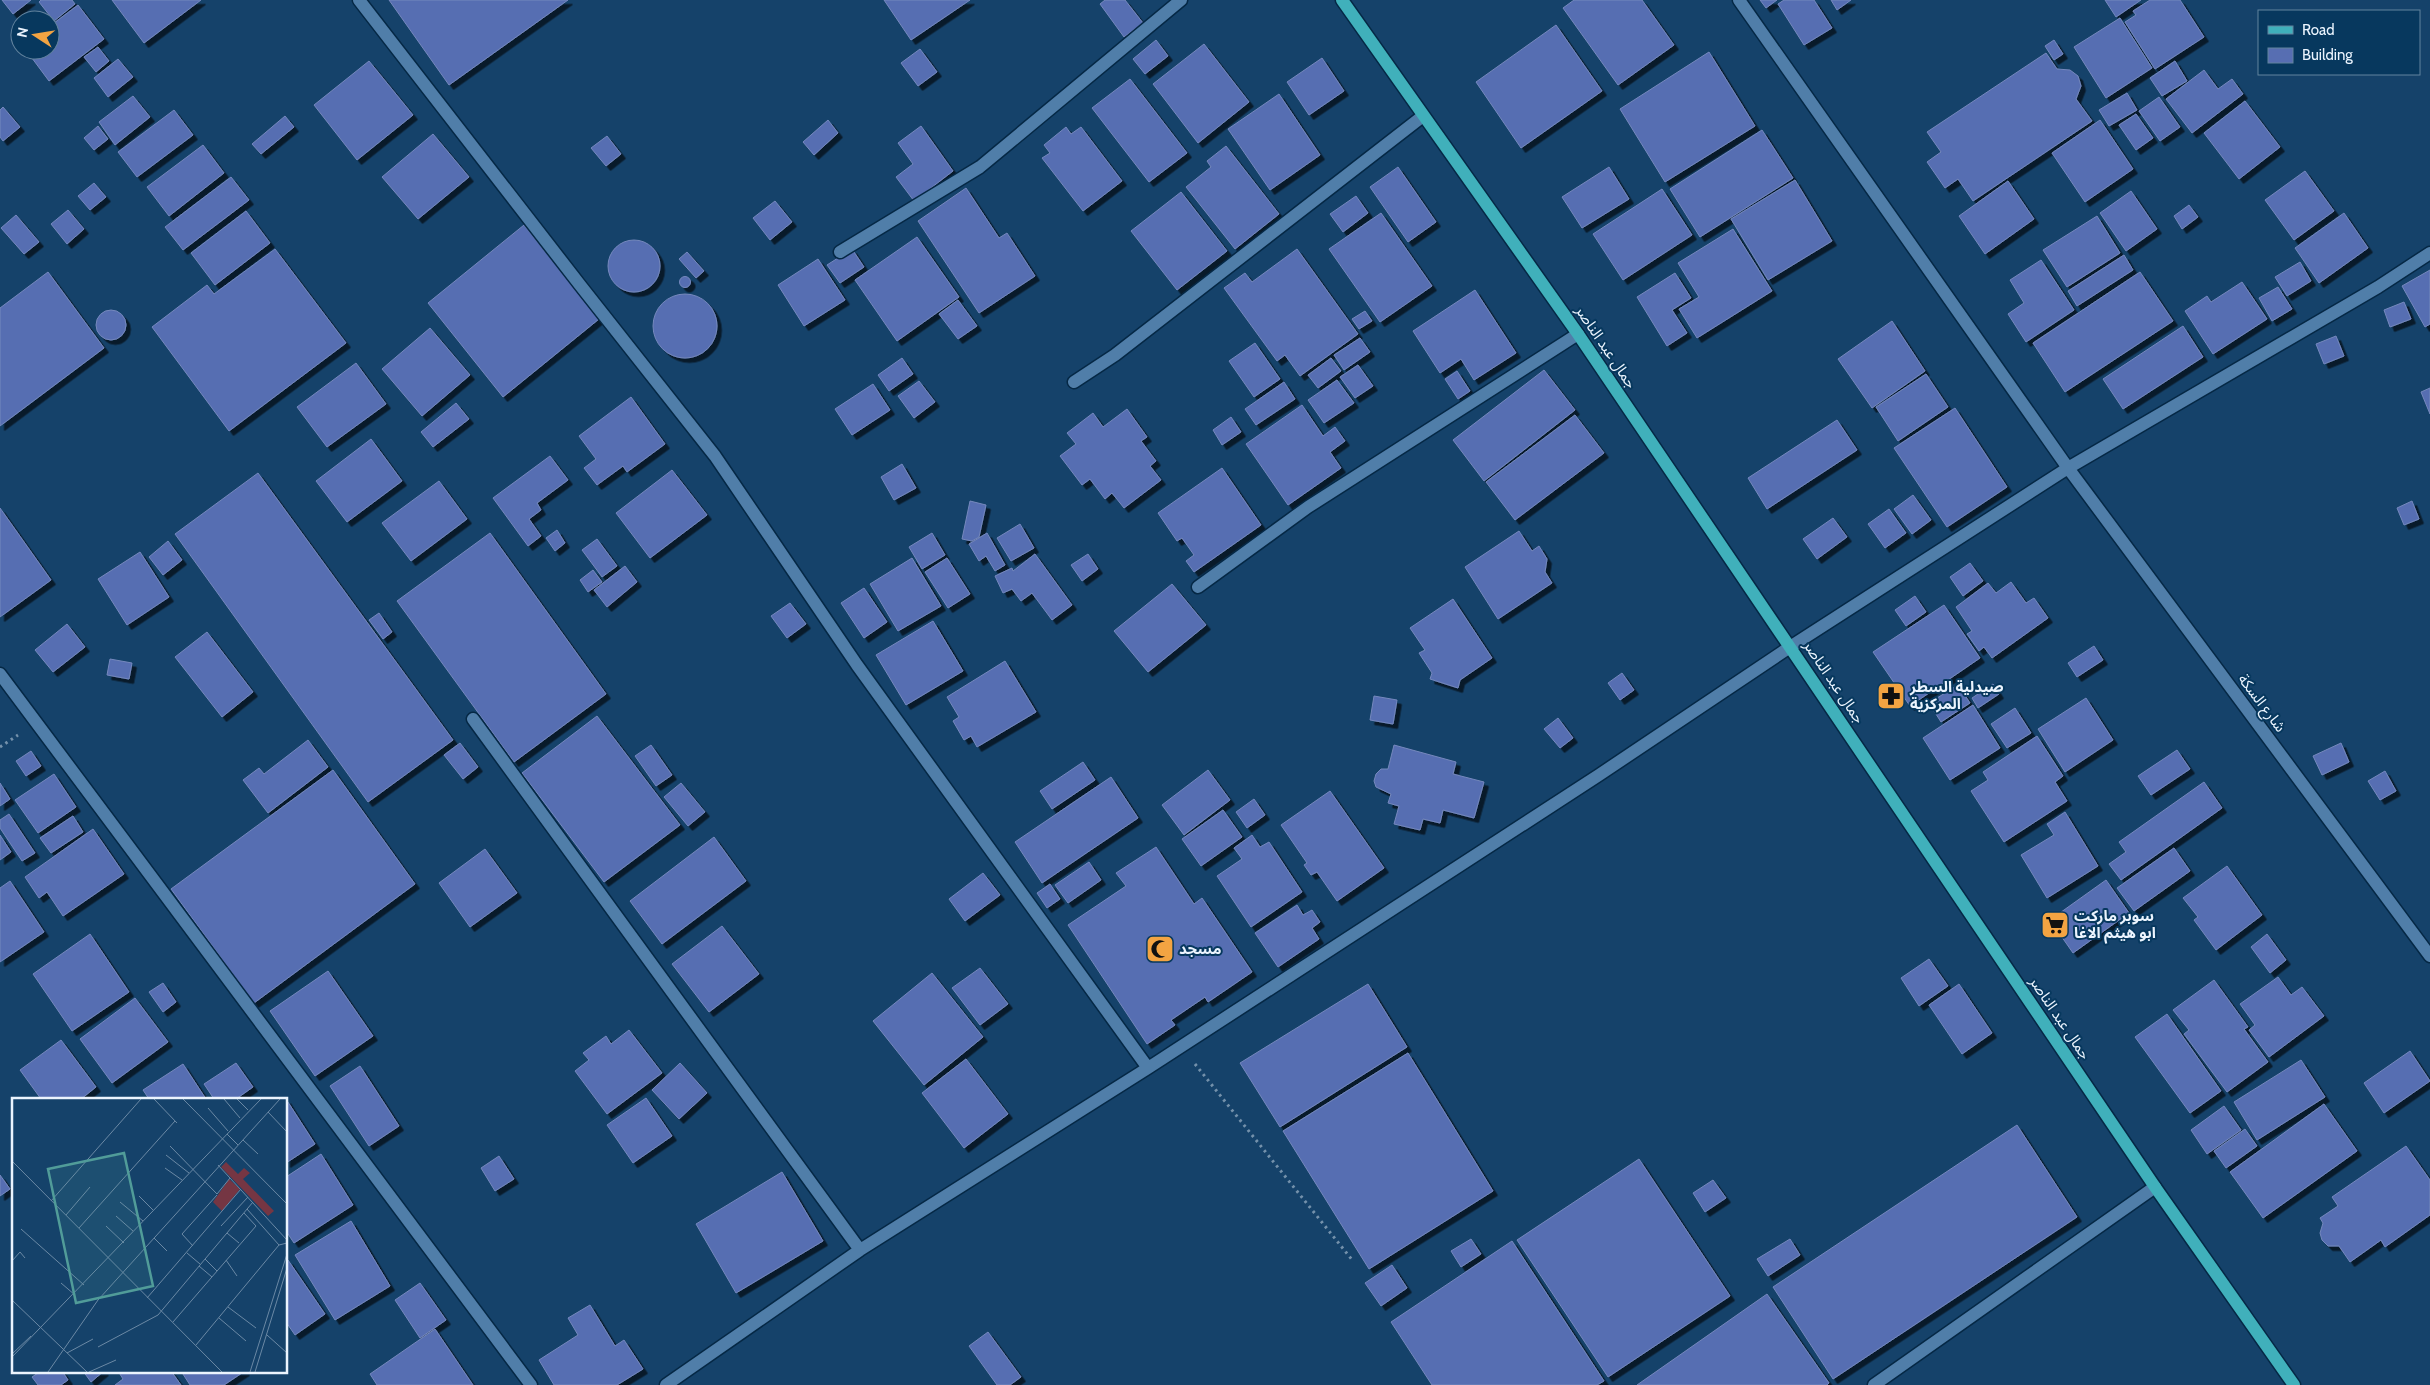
<svg xmlns="http://www.w3.org/2000/svg" width="2430" height="1385" font-family="Cabin,'Noto Sans Arabic',sans-serif">
<defs>
<filter id="shadow"><feDropShadow dx="4.5" dy="4.5" stdDeviation="0" flood-color="#0009"/></filter>
</defs>
<rect width="100%" height="100%" fill="#15426a"/>
<!-- building -->
<path fill="#576eb2" stroke="#7588bd" filter="url(#shadow)" d="M2 0H31L13 14Z
M41 0H72L75 4 54 21 39 2Z
M112 0H201L144 43Z
M389 0H568L449 85Z
M884 0H970L911 40Z
M1105 0H1125L1143 23 1124 37 1100 4Z
M1574 0H1642L1674 45 1618 85 1563 8Z
M1760 0H1777L1766 8Z
M1784 0H1814L1832 28 1804 45 1778 4Z
M1831 0H1851L1837 10Z
M2105 0H2141L2116 17Z
M2150 0H2180L2204 37 2155 69 2125 22 2136 15 2133 11Z
M78 5 104 39 49 81 26 50H50V26Z
M2120 18 2152 68 2106 98 2074 47Z
M1556 25 1602 91 1521 148 1476 82Z
M1156 40 1168 56 1145 74 1133 59Z
M2054 40 2063 54 2054 60 2045 46Z
M1204 44 1249 102 1198 143 1153 84Z
M98 47 109 61 96 72 84 57Z
M920 49 937 72 918 86 901 63Z
M1709 52 1755 126 1665 182 1620 109Z
M2046 53 2057 69 2070 70 2078 76 2081 86 2076 99 2092 121 1973 201 1958 179 1945 188 1927 162 1941 152 1927 132Z
M1322 58 1344 91 1309 115 1287 82Z
M118 59 133 77 108 97 94 78Z
M369 61 413 115 357 160 314 105Z
M2175 61 2187 81 2162 96 2150 78Z
M2204 70 2218 89 2232 79 2243 94 2192 133 2166 99Z
M1130 79 1187 153 1149 182 1092 108Z
M2127 93 2137 110 2109 126 2099 110Z
M1279 94 1320 155 1270 190 1228 129Z
M133 96 150 117 115 145 99 122Z
M2159 97 2180 127 2160 141 2139 111Z
M2245 101 2280 147 2239 179 2204 133Z
M3 107 20 127 3 141 0 137V110Z
M174 110 193 135 137 177 118 152Z
M2136 114 2153 138 2136 150 2119 125Z
M285 116 294 127 261 154 252 144Z
M828 120 838 133 814 155 803 142Z
M2100 120 2133 169 2085 202 2052 153Z
M98 126 108 139 94 150 84 138Z
M921 126 953 171 914 201 896 177 913 164 898 143Z
M1066 127 1071 134 1081 127 1122 181 1083 211 1042 158 1050 153 1044 145Z
M1762 130 1793 178 1700 237 1670 189Z
M433 134 469 177 418 219 382 177Z
M607 136 621 154 606 166 591 148Z
M203 145 224 173 169 216 147 187Z
M1226 146 1279 214 1235 249 1186 187 1211 167 1207 161Z
M1398 167 1436 222 1408 242 1370 187Z
M1609 167 1629 199 1582 228 1562 197Z
M2305 171 2334 211 2294 240 2265 200Z
M231 177 249 200 183 250 165 227Z
M1795 180 1832 241 1768 280 1731 219Z
M2008 181 2034 219 1985 254 1959 216Z
M94 183 106 197 90 210 78 196Z
M966 188 999 238 1007 233 1035 276 979 313 918 221Z
M1662 189 1692 235 1623 280 1593 234Z
M2131 191 2157 229 2126 251 2100 213Z
M1181 192 1227 251 1177 290 1131 231Z
M1356 196 1368 213 1343 232 1330 214Z
M775 201 792 222 770 240 753 218Z
M2189 205 2198 217 2182 229 2174 216Z
M68 210 84 229 67 244 51 224Z
M246 211 270 243 215 285 191 253Z
M1381 213 1432 286 1380 322 1329 249Z
M2344 213 2368 248 2319 283 2295 248Z
M16 215 39 242 24 254 1 228Z
M2097 216 2120 253 2067 287 2043 250Z
M524 225 599 319 503 397 428 303Z
M1733 229 1772 291 1697 338 1679 309 1699 297 1678 263Z
M917 237 959 297 897 341 855 280Z
M608 266a26 26 0 1 1 52 0a26 26 0 1 1-52 0Z
M275 249 346 343 229 431 152 327 207 285 214 294Z
M852 249 864 267 840 283 827 265Z
M1297 249 1358 334 1300 376 1285 355 1277 361 1224 288 1245 273 1252 282Z
M687 252 704 271 696 278 679 259Z
M2124 255 2133 270 2077 306 2068 291Z
M818 259 845 300 804 326 778 285Z
M2041 260 2074 310 2026 342 2008 314 2024 303 2010 280Z
M2300 262 2311 281 2287 296 2275 277Z
M2430 270V324L2425 327 2402 286Z
M48 272 104 348 0 426V308Z
M2140 272 2173 321 2065 392 2033 343Z
M1675 273 1691 298 1672 310 1687 333 1667 346 1637 297Z
M679.5 282a5.5 5.5 0 1 1 11 0a5.5 5.5 0 1 1-11 0Z
M2242 282 2267 319 2213 354 2185 311 2207 296 2211 302Z
M2278 287 2292 309 2272 321 2259 298Z
M1475 290 1516 353 1474 380 1461 359 1440 373 1413 331Z
M653 326a32 32 0 1 1 64 0a32 32 0 1 1-64 0Z
M958 300 977 326 958 339 939 314Z
M2404 302 2411 319 2390 327 2384 310Z
M96 325a15 15 0 1 1 30 0a15 15 0 1 1-30 0Z
M1365 311 1372 321 1359 329 1352 319Z
M1892 321 1925 371 1872 408 1838 359Z
M2183 326 2203 357 2123 409 2103 379Z
M430 328 470 375 422 416 382 369Z
M2336 336 2344 356 2324 364 2316 344Z
M1360 338 1370 352 1344 370 1334 355Z
M1255 343 1280 379 1254 397 1229 361Z
M902 358 913 374 889 391 878 375Z
M1331 358 1341 371 1318 388 1308 375Z
M356 363 386 404 327 447 297 407Z
M1358 365 1373 386 1355 398 1340 377Z
M1544 370 1575 410 1484 481 1453 440Z
M1457 371 1470 391 1458 399 1445 379Z
M1926 374 1948 407 1898 441 1876 407Z
M1337 380 1354 403 1324 423 1308 400Z
M919 381 935 402 914 418 898 396Z
M1284 382 1295 399 1256 425 1245 409Z
M873 384 890 410 852 435 835 409Z
M2430 388V414L2421 392Z
M631 397 665 444 627 472 623 466 597 485 584 468 596 459 579 436Z
M456 403 469 419 433 447 421 432Z
M1302 405 1323 436 1335 427 1345 441 1330 452 1341 468 1288 505 1246 444Z
M1955 408 2007 487 1947 527 1894 448Z
M1127 409 1147 437 1141 441 1156 461 1150 466 1161 480 1124 508 1112 493 1105 499 1090 479 1082 485 1060 456 1076 444 1067 433 1093 413 1103 427Z
M1575 415 1604 453 1515 520 1486 482Z
M1231 417 1241 432 1222 445 1213 430Z
M1837 420 1857 450 1767 509 1748 478Z
M371 439 402 481 347 522 316 481Z
M550 456 568 480 537 503 541 510 529 519 541 536 528 546 493 498Z
M902 464 916 488 894 500 881 477Z
M1222 468 1261 525 1194 572 1186 561 1194 555 1182 538 1177 541 1158 513Z
M672 470 707 515 650 558 616 513Z
M258 473 453 740 368 802 175 534Z
M439 481 467 519 411 561 382 523Z
M1913 495 1931 520 1912 534 1894 509Z
M970 501 986 505 979 537 972 541 962 539Z
M2412 501 2419 519 2404 525 2397 508Z
M0 508 51 580 0 617Z
M1889 509 1906 533 1885 548 1868 524Z
M1833 518 1847 537 1817 559 1803 539Z
M1020 524 1034 548 1011 561 997 538Z
M557 530 565 543 555 551 546 538Z
M1519 531 1532 551 1539 546 1547 559 1545 572 1552 583 1498 619 1465 567Z
M490 533 606 694 514 762 397 601Z
M932 533 945 555 922 569 909 547Z
M987 533 1005 565 995 571 986 556 979 561 969 544Z
M597 539 617 566 602 577 582 550Z
M168 541 182 560 163 575 149 557Z
M140 552 169 597 127 625 98 579Z
M1035 554 1072 605 1052 620 1032 593 1021 601 1012 589 1003 593 995 576 1012 568 1013 571Z
M1088 554 1098 569 1082 581 1071 565Z
M912 558 941 606 898 631 870 584Z
M947 558 970 594 948 608 925 572Z
M1970 563 1983 581 1963 596 1950 577Z
M625 566 637 582 607 607 594 590Z
M593 570 602 582 588 592 580 580Z
M2011 582 2026 603 2034 598 2048 618 1992 658 1984 647 1979 651 1967 634 1972 631 1956 607 1988 583 1996 593Z
M1172 584 1206 625 1148 672 1114 631Z
M864 588 887 622 864 638 841 603Z
M1915 596 1926 612 1906 626 1895 610Z
M1453 599 1492 658 1460 680 1458 688 1430 679 1432 673 1419 653 1425 650 1410 628Z
M790 603 806 624 787 638 771 616Z
M1944 605 1980 658 1910 706 1873 652Z
M379 613 392 632 383 639 369 620Z
M933 621 963 671 906 705 876 655Z
M67 624 85 647 53 672 35 650Z
M207 632 253 692 222 717 175 657Z
M2094 646 2103 660 2077 677 2068 663Z
M110 659 132 663 129 679 107 675Z
M1005 661 1036 712 977 747 971 736 964 740 953 721 959 717 947 697Z
M1622 673 1634 690 1620 700 1608 683Z
M1993 684 1999 694 1978 708 1972 698Z
M1958 685 1970 703 1941 722 1929 703Z
M1374 696 1397 700 1393 724 1370 720Z
M2086 698 2113 740 2065 772 2038 729Z
M1973 705 2000 748 1950 780 1923 738Z
M2015 708 2031 733 2007 748 1991 724Z
M597 716 680 825 604 882 522 773Z
M1558 718 1573 738 1560 748 1544 729Z
M2037 736 2063 776 2055 782 2067 801 2004 842 1971 791 1988 780 1983 772Z
M308 740 328 767 268 813 243 780 259 768 264 774Z
M460 743 478 767 463 779 444 755Z
M2341 743 2349 762 2322 775 2313 756Z
M651 745 672 775 656 786 635 756Z
M1394 745 1456 762 1453 774 1484 782 1474 818 1443 810 1440 823 1423 819 1420 830 1394 824 1399 806 1388 803 1391 794 1376 787 1374 781 1376 774 1381 769H1388Z
M2177 750 2190 769 2151 795 2138 776Z
M31 751 41 766 26 776 16 761Z
M1083 762 1095 780 1052 809 1040 791Z
M333 770 415 884 254 1003 171 889Z
M1208 770 1230 800 1184 835 1162 805Z
M2385 771 2396 791 2380 800 2368 781Z
M54 774 76 807 38 833 15 800Z
M1111 777 1138 818 1042 883 1015 842Z
M2204 782 2222 808 2121 880 2109 864 2126 852 2119 842Z
M0 783 10 799 0 806Z
M681 783 705 812 688 826 664 797Z
M1330 791 1384 868 1337 901 1317 872 1311 875 1304 865 1307 863 1281 825Z
M1254 799 1265 815 1247 828 1236 812Z
M1223 810 1242 837 1201 866 1182 839Z
M2065 812 2098 866 2047 898 2021 855 2054 835 2047 824Z
M9 814 35 853 22 861 0 828V820Z
M73 816 83 832 51 853 40 838Z
M93 829 124 874 63 916 47 892 39 898 25 877Z
M0 835 11 852 0 860Z
M1252 835 1260 847 1269 842 1302 892 1251 927 1217 876 1242 859 1234 848Z
M714 837 746 881 662 944 630 901Z
M1156 847 1194 904 1202 898 1252 972 1208 1002 1205 997 1171 1020 1175 1025 1147 1044 1068 925 1126 886 1116 873Z
M2174 848 2190 871 2134 911 2117 888Z
M485 849 517 893 470 927 439 883Z
M1089 862 1101 880 1068 903 1055 885Z
M2227 866 2262 915 2216 950 2194 920 2198 917 2183 898Z
M983 873 1000 895 965 921 949 899Z
M2106 880 2129 913 2073 953 2050 920Z
M10 881 44 932 0 962V888Z
M1050 884 1060 899 1047 908 1037 893Z
M1297 905 1303 915 1312 910 1320 922 1312 928 1319 939 1278 967 1255 933Z
M722 926 759 974 709 1012 672 964Z
M90 934 129 992 72 1031 33 974Z
M2267 934 2286 960 2270 973 2251 947Z
M1929 959 1948 986 1919 1006 1901 978Z
M980 968 1008 1004 980 1025 952 988Z
M328 971 373 1036 315 1076 270 1011Z
M932 973 983 1037 924 1085 873 1021Z
M2278 977 2291 995 2302 987 2324 1016 2269 1057 2249 1030 2255 1025 2240 1004Z
M2214 980 2248 1027 2244 1029 2268 1062 2227 1092 2184 1034 2189 1030 2173 1010Z
M163 983 176 1002 163 1012 149 992Z
M1368 984 1407 1047 1280 1127 1240 1063Z
M1959 984 1992 1033 1962 1054 1929 1005Z
M135 998 168 1042 112 1083 80 1039Z
M2167 1014 2221 1091 2190 1113 2135 1037Z
M629 1030 662 1073 607 1114 575 1071 589 1060 583 1053 606 1036 611 1044Z
M61 1040 96 1087 81 1099H41L20 1070Z
M2410 1051 2430 1081 2384 1113 2364 1083Z
M1408 1053 1493 1191 1369 1269 1283 1131Z
M966 1059 1008 1114 964 1148 922 1093Z
M2301 1060 2325 1097 2257 1140 2234 1102Z
M236 1063 253 1087 236 1099H214L204 1084Z
M680 1063 707 1093 679 1119 652 1090Z
M183 1064 206 1099H149L143 1090Z
M360 1066 399 1126 369 1146 330 1086Z
M646 1098 672 1136 633 1163 607 1125Z
M286 1099 315 1144 286 1163Z
M2324 1104 2357 1151 2263 1218 2230 1172Z
M2224 1106 2241 1130 2207 1154 2191 1130Z
M2017 1125 2077 1217 1833 1379 1773 1287Z
M2245 1129 2257 1146 2226 1168 2214 1151Z
M2406 1146 2430 1180V1215L2385 1247 2381 1240 2350 1262 2339 1246H2328L2322 1240 2320 1233 2323 1223 2320 1218 2338 1206 2332 1197Z
M321 1154 353 1205 294 1243 286 1231V1177Z
M499 1156 514 1179 495 1191 481 1168Z
M1639 1159 1730 1296 1608 1377 1517 1240Z
M782 1172 823 1241 736 1293 696 1224Z
M0 1175 10 1189 0 1196Z
M1713 1180 1726 1198 1705 1212 1693 1193Z
M351 1221 390 1286 335 1320 295 1255Z
M1471 1239 1481 1254 1461 1267 1451 1251Z
M1790 1239 1800 1255 1768 1276 1757 1259Z
M1512 1241 1604 1381 1597 1385H1432L1391 1322Z
M288 1260 325 1314 295 1335 286 1322V1262Z
M1392 1265 1407 1288 1381 1306 1365 1283Z
M420 1283 446 1320 420 1338 395 1300Z
M1767 1294 1829 1383 1827 1385H1637Z
M590 1305 615 1346 624 1340 643 1369 617 1385H554L539 1360 578 1335 568 1318Z
M435 1329 473 1385H377L370 1374Z
M988 1332 1021 1377 1010 1385H997L969 1346Z
M41 1371H62L68 1380 61 1385H38L32 1377Z
M83 1371H104L91 1382Z
M118 1371H171L181 1385H115L123 1379Z
M181 1371H245L224 1385H190Z"/>
<g fill="none" stroke-linecap="round" stroke-linejoin="round">
<defs>
<path id="minor" d="M359 0 580 285 715 456 857 665 1148 1068
M1739 0 2068 468 2430 956
M840 252 980 167 1181 0
M1074 382 1115 355 1423 116
M1198 587 1308 507 1578 334
M0 674 531 1385
M473 719 860 1250
M666 1385 860 1250 1148 1068 1599 775 1790 647 2068 468 2378 287 2430 253
M1874 1385 2155 1187"/>
<path id="major" d="M1342 0 1578 334 2155 1187 2294 1385"/>
</defs>
<!-- minor casing -->
<use href="#minor" stroke="#052845" stroke-width="15"/>
<!-- major casing -->
<use href="#major" stroke="#052845" stroke-width="15"/>
<!-- path -->
<path stroke="#7491ab" stroke-width="3" stroke-dasharray="2.5 4" stroke-linecap="butt" d="M0 747 18 735
M1195 1064 1353 1261"/>
<!-- minor -->
<use href="#minor" stroke="#507ea9" stroke-width="12"/>
<!-- major -->
<use href="#major" stroke="#40b0bb" stroke-width="12"/>
</g>
<!-- icons -->
<defs>
<symbol id="pharmacy-square" viewBox="-11 -11 22 22"><rect x="-9" y="-9" width="18" height="18" rx="4" fill="#f3a442" stroke="#07385e"/><path d="M-2-6h4v4h4v4h-4v4h-4v-4h-4v-4h4Z" fill="#111"/></symbol>
<symbol id="supermarket-square" viewBox="-11 -11 22 22"><rect x="-9" y="-9" width="18" height="18" rx="4" fill="#f3a442" stroke="#07385e"/><path d="M-6-5.5h2.5l.6 2H6L4.5 2H-2.5L-4.4-4H-6ZM-1.5 3.2a1.3 1.3 0 1 0 .1 0ZM3 3.2a1.3 1.3 0 1 0 .1 0Z" fill="#111"/></symbol>
<symbol id="mosque-square" viewBox="-11 -11 22 22"><rect x="-9" y="-9" width="18" height="18" rx="4" fill="#f3a442" stroke="#07385e"/><path d="M3.5-4.9A6 6 0 1 0 3.5 4.9A5 5 0 1 1 3.5-4.9Z" fill="#111"/></symbol>
</defs>
<g fill-rule="evenodd">
<use href="#pharmacy-square" x="1875" y="680" width="32" height="32"/>
<use href="#supermarket-square" x="2039" y="909" width="32" height="32"/>
<use href="#mosque-square" x="1144" y="933" width="32" height="32"/>
</g>
<g text-anchor="middle" dominant-baseline="central" stroke-width="4" stroke-linejoin="round" paint-order="stroke">
<!-- street labels -->
<g font-size="15" fill="#ebf4fe" stroke="#07385e">
<text transform="translate(1606 347) rotate(56)">جمال عبد الناصر</text>
<text transform="translate(1834 682) rotate(56)">جمال عبد الناصر</text>
<text transform="translate(2262 703) rotate(53)">شارع السكة</text>
<text transform="translate(2060 1018) rotate(56)">جمال عبد الناصر</text>
</g>
<!-- poi labels -->
<g font-size="15" font-weight="bold" fill="#ebf4fe" stroke="#07385e" text-anchor="start">
<text x="1910" y="687">صيدلية السطر<tspan x="1910" dy="17">المركزية</tspan></text>
<text x="2074" y="916">سوبر ماركت<tspan x="2074" dy="17">ابو هيثم الاغا</tspan></text>
<text x="1179" y="949">مسجد</text>
</g>
</g>
<!-- overview -->
<g transform="translate(12 1098)">
<rect width="275" height="275" fill="#15426a"/>
<path d="M214 64 226 76 232 70 238 75 231 81 262 113 256 118 209 69ZM217 81 228 91 210 113 201 104Z" fill="#753643"/>
<path fill="none" stroke="#6b89a5" stroke-width="1" d="M142 1 165 25M171 1 275 106M212 1 228 20M225 1 236 12M196 10 216 33M256 14 275 34M215 36 226 47M231 42 246 56M158 48 205 96 218 80M154 57 177 75M0 63 210 274M206 67 275 142M153 70 170 82M127 98 141 112M39 103 129 1M108 104 131 123M235 111 267 147M54 117 78 89M104 118 121 133M94 128 112 145M209 128 236 99M67 130 163 23M9 131 72 187M215 135 227 145M142 140 155 153M181 148 170 136 205 97M175 155 188 166M193 161 205 173M214 162 225 178M0 163 8 154 13 160M187 168 200 179M49 185 63 197M135 200 229 91M0 202 75 274M216 209 244 230M207 220 234 243M161 224 244 128 232 115M255 237 275 255M184 247 267 147 275 145M86 249 146 217 241 104M55 255 81 241M0 256 19 238M0 259 249 1M36 274 86 202 268 1M77 274 104 262M238 274 275 156M243 274 275 170"/>
<path fill="#519c99" fill-opacity="0.15" stroke="#519c99" stroke-width="2.5" d="M112 55 141 188 64 205 36 71Z"/>
<rect width="275" height="275" fill="none" stroke="#ebf4fe" stroke-width="2.5"/>
</g>
<!-- legend -->
<rect x="2258" y="10" width="162" height="65" fill="#07385e" stroke="#62839e"/>
<rect x="2268" y="26" width="25" height="8" fill="#40b0bb" stroke="#62839e"/>
<text x="2302" y="35" font-size="15" fill="#ebf4fe">Road</text>
<rect x="2268" y="48" width="25" height="15" fill="#576eb2" stroke="#62839e"/>
<text x="2302" y="60" font-size="15" fill="#ebf4fe">Building</text>
<!-- north arrow -->
<g transform="translate(35 35) rotate(282)"><circle r="24" fill="#07385e" stroke="#62839e"/>
<path d="M0-4L9 19L0 12L-9 19Z" fill="#f3a442"/>
<text y="-8" font-size="14" font-weight="bold" text-anchor="middle" fill="#ebf4fe">N</text>
</g>
</svg>
